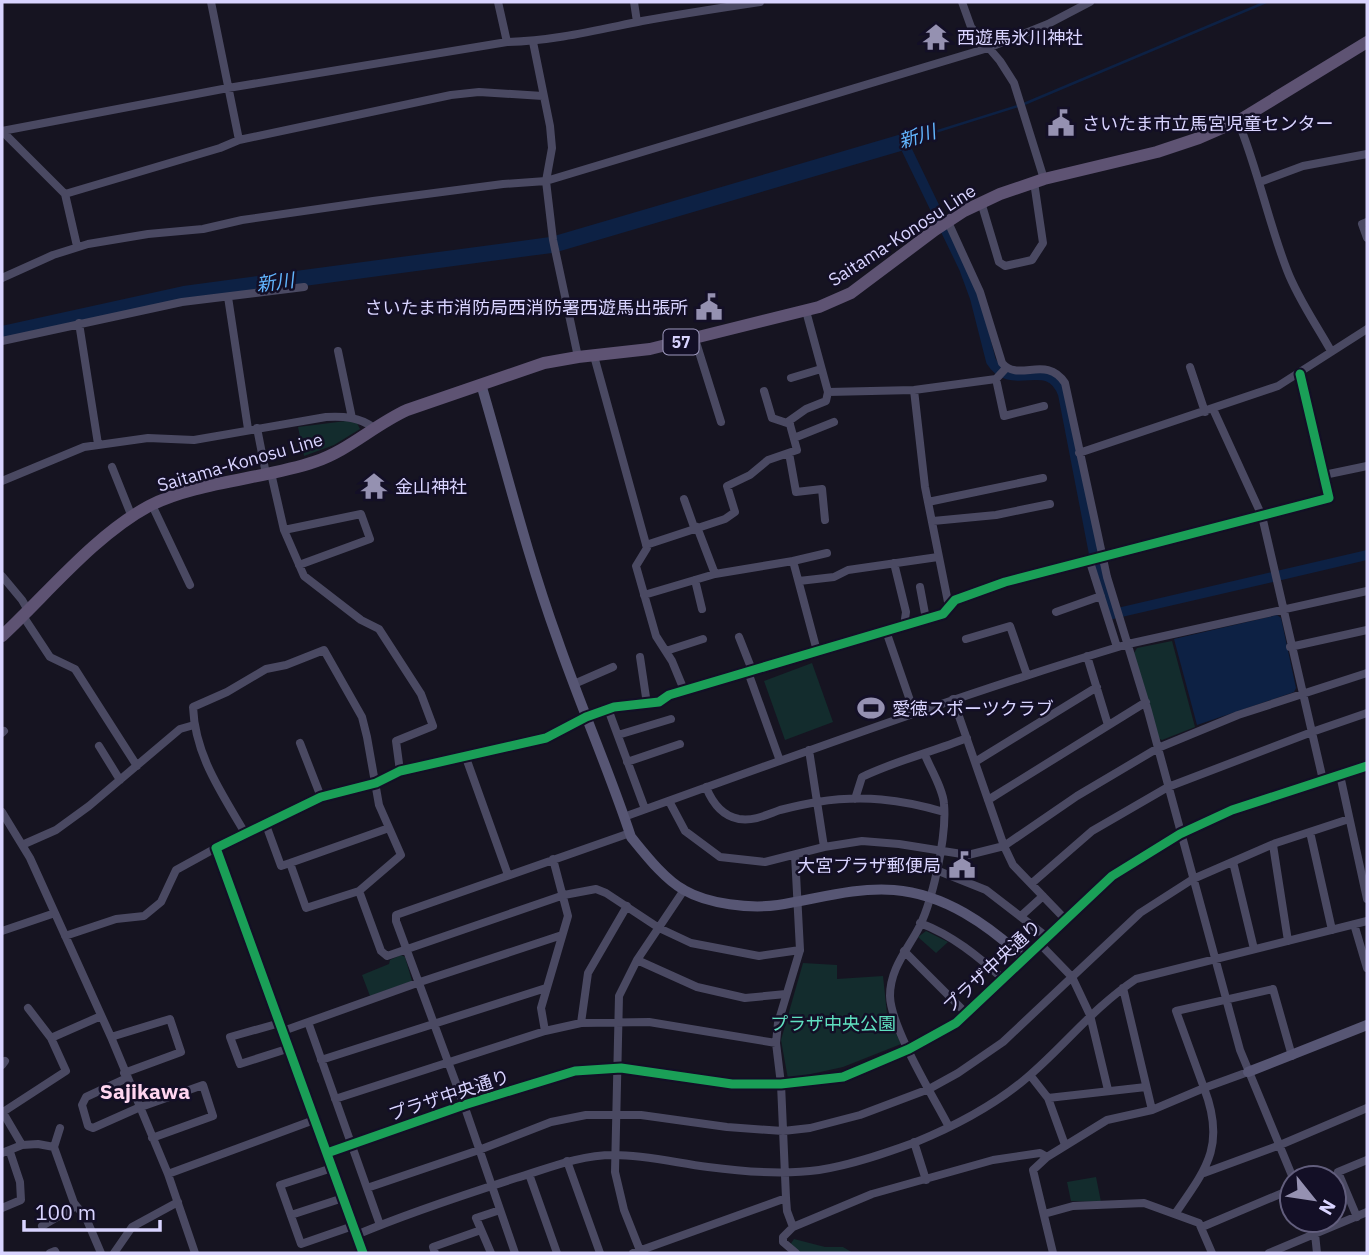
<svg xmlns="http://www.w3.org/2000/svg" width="1369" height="1255" font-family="'IBM Plex Sans','Noto Sans JP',sans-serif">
<rect width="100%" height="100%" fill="#161421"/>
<!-- green -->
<path fill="#132c2d" d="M346 421 357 423 360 429 334 445 304 456 298 427Z
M1172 641 1195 727 1162 740 1158 738 1134 653 1137 648Z
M812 663 833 722 785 740 764 681Z
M926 931 948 942 936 953 918 937Z
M401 955 405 957 412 981 370 996 362 975 389 964 390 960Z
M803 963 837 965V979L883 976 887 1014 901 1044 843 1067 788 1079 781 1040Z
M1096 1177 1101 1202 1071 1201 1067 1182Z
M794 1239 825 1247H843L853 1253H800L790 1245Z"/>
<!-- water -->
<path fill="#0d2144" d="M1277 615 1281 618 1296 688 1294 692 1197 725 1174 639Z"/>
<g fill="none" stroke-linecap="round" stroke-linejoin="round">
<!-- stream -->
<path stroke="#0d2144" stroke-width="2.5" d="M1024 104 1266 2
M903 142 1018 106"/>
<!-- canal -->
<path stroke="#0d2144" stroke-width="10" d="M903 142 964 268 975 298 991 361C1012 395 1048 354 1063 394L1095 559 1113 614 1367 555"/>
<!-- river -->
<path stroke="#0d2144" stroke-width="16" d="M559 243 903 142
M2 334 184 294 551 245"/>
<!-- street -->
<path stroke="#4a4962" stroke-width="8" d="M211 2 239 140
M498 2 507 42
M634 2 637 22
M962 2 971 27 1000 61 1014 83 1044 179
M533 42 550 126 552 148 546 181 553 240 578 357
M1238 121C1258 170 1268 221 1287 270 1298 299 1316 324 1331 351
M2 131 228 88 507 42C553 41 597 30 642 21 681 14 720 8 760 2
M2 131 65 194 77 246
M1260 182 1303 166 1367 154
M65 194 220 148 239 140 451 95 479 92 543 96
M981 202 999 262 1005 266 1032 260 1043 243 1034 182
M948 222 980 292 1002 363C1019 383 1046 354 1065 383L1107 577 1148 711 1240 1050 1293 1178
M1367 222 1362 224 1367 238
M2 278 53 255 88 244 148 234 203 229 242 220 373 201 503 184 546 181 988 48 1048 24 1090 2
M228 297 248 429
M806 311 828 392 914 390 996 379 1006 368
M79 323 98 444
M695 339 721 422
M2 341 182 302 304 287
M338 351 352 418
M594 356 647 548 636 566 656 636 672 661 684 690
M1190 367 1205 412
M791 378 821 369
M996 379 1004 416 1044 406
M914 390 925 487 949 607
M764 391 772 418 790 424
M1213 409 1262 516 1323 780
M257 428 266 474
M794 438 834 422
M789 453 796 492 822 489 825 520
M1079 453 1278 386 1367 329
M112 467 132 517
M271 473 284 530 304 576 361 620 379 629 421 694 433 726 396 741 400 771
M1324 475 1367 466
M2 481 84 447 148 438 194 440 326 417C343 416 360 417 374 428
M684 499 694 527
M928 502 1043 478
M152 505 190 585
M933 521 996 515 1050 504
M697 527 715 574
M284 530 361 514 370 539 299 565
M646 545 725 519 735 512 727 486 750 475 768 460 797 450 789 421 806 409 826 401 828 392
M1089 559 1117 647
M793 561 827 553
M894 563 906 612 904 626
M2 576 22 600 29 612
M695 580 702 609
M799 581 834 577 848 570 938 557
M920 587 926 619
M644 595 715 574 793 561 817 651
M1056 612 1101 596
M23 616 50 657 75 669 137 766
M886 631 914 712
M739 637 752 670
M966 639 1010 626 1027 675
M1290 647 1367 630
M666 651 703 639
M1087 656 1108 725
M640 657 647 704
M748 672 780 761
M574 684 613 667
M953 699 1004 846 1013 865 1065 919
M608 709 645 809
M2 733 4 731
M618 735 671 719
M300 743 321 797
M99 746 120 780
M809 750 824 847
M465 755 508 875
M925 755C931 770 943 789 944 804 947 836 932 906 916 933 904 954 890 971 890 996 891 1028 933 1096 949 1127
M627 762 680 744
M975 762 1097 687
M1340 775 1367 899
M706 787C712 802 722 816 739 819 755 821 766 815 780 810 792 807 805 804 817 802 863 795 900 799 944 812
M855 799 862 777C895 761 932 752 967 738
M988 800 1146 702
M669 801 685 831 720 857 765 862 824 847 862 841 899 844 968 855 1004 846 1077 796 1158 748 1238 715 1367 673
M2 812 30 858 111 1037 168 1174 195 1253
M624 817C791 757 958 695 1128 644L1367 591
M266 825 281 866 290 863
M1310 832 1332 930
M245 833C221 792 195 755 193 707L227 692 266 669 286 665 324 650 362 717 367 737 379 805 401 855 359 891 381 951 387 956 564 895 596 889 606 893 659 928 691 943 759 956 800 950
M22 845 56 830 89 806 180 729 194 725
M1273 845 1288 941
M1233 862 1254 949
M936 870 986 890 1047 937
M1031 884 1092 831 1168 787 1312 732 1367 713
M359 891 306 908 290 863 389 828
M1021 916 1043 896
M920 923C952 935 978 956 1003 979
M1354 924 1367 968
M2 931 55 913
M65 936 116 919 144 916 161 902 176 870 216 848
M1040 944 1072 977 1090 1015 1108 1090
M904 951 966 1013
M637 960 697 987 745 998 786 994
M1123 988 1152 1110
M308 1022 380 1225
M280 1023 230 1037 240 1064 290 1048
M581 1023 588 973 627 906
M283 1031 420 982 562 935
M545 1031 541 1008 568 916 553 859
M111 1037 170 1019 181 1052 124 1073
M51 1038 101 1016
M321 1060 546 988
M2 1065 5 1061
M1030 1075 1048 1098 1065 1145
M127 1078 86 1097 82 1105 88 1126 93 1128 138 1108 203 1085 213 1116 152 1138
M1048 1098 1146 1087
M335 1099 545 1031 581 1023 649 1022 776 1043
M2 1111 22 1145
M3 1112 66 1071 51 1038 28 1008
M60 1128 54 1147 74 1203 86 1218 101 1253
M914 1142 926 1180
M2 1153 22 1145 38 1144 54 1147
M567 1161 600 1253
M332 1168 280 1185 301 1244 353 1226
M1204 1173 1280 1145 1367 1108
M168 1174 314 1120
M529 1174 557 1253
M367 1188 479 1150 551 1122 586 1115H641L727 1127 783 1131 810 1128 860 1115 929 1089 958 1073 1003 1042 1140 913 1193 879 1276 843 1349 819
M2 1208 21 1200 20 1182 10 1152
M1044 1214 1073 1206 1144 1203 1199 1223 1212 1253
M1175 1214C1207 1168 1226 1145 1204 1088L1248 1072
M291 1215 343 1198
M1357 1217 1338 1172 1367 1160
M1309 1220 1315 1234 1317 1253
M42 1226 76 1206
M793 1227 787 1211 786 1198 781 1084 776 1043 778 1023 800 950 795 855
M1202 1227 1292 1189
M356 1235C408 1213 463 1195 516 1178 549 1168 579 1155 614 1155 646 1155 677 1163 708 1167 745 1172 783 1175 819 1170 852 1165 886 1153 916 1142 955 1126 998 1103 1030 1075 1068 1042 1093 1008 1136 979L1367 921
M50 1253 55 1251 56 1253
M114 1253 132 1227 178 1202
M363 1253 216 848 321 797 376 783 400 771 546 738 586 717 614 707 659 702 669 695 943 614 955 600 1005 582 1329 498 1300 374
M435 1253 433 1247 481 1230
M491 1253 476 1218 500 1210
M515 1253 464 1105 396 921V915L630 833
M633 1253 786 1198
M641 1253 624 1210 615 1172 619 996 637 960 684 890
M796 1253 783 1242V1237L793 1227 872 1194 993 1160 1040 1153 1047 1157
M1053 1253 1033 1170 1047 1157 1107 1120 1152 1110 1204 1088 1176 1011 1273 989 1292 1056
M1269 1253 1367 1212"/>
<!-- secondary -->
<path stroke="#575674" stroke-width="10" d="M481 384C506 469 527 555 557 638 580 705 609 770 631 837 645 854 664 879 684 890 708 904 750 909 778 905 817 899 854 887 894 890 945 894 988 925 1024 958
M1248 1072 1367 1025
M327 1153 464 1105 575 1071 621 1068 732 1084H781L843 1077 909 1049 956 1023 1112 876 1180 834 1232 810 1367 766"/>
<!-- primary -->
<path stroke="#5e5373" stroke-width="12" d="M2 636C47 594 95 535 149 506 195 482 264 479 314 462 348 451 374 425 407 410L544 363 578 357 650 349 819 307 851 293 935 230 964 211 1000 194 1044 179 1157 152 1199 138 1238 121 1367 42"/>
<defs>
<path id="cycleway" d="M327 1153 464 1105 575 1071 621 1068 732 1084H781L843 1077 909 1049 956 1023 1112 876 1180 834 1232 810 1367 766
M363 1253 216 848 321 797 376 783 400 771 546 738 586 717 614 707 659 702 669 695 943 614 955 600 1005 582 1329 498 1300 374"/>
</defs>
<!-- cycleway casing -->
<use href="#cycleway" stroke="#130f26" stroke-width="13"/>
<!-- cycleway -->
<use href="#cycleway" stroke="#1a9f57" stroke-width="9"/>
</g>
<!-- icons -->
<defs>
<symbol id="temple-bare" viewBox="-9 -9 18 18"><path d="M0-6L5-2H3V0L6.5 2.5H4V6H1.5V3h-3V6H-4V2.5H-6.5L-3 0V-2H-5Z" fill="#9591b1" stroke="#130f26" stroke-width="2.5" paint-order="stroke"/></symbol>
<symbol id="civic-bare" viewBox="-9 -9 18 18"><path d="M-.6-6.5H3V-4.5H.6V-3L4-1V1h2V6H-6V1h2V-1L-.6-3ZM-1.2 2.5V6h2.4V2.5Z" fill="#9591b1" stroke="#130f26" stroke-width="2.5" paint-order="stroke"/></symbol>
<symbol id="stadium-bare" viewBox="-9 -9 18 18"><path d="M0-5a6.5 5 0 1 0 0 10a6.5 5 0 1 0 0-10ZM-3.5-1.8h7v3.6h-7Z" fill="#9591b1" stroke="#130f26" stroke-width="2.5" paint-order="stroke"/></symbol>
</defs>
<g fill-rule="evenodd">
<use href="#temple-bare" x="917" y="18" width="38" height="38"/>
<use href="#civic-bare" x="1042" y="104" width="38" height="38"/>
<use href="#civic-bare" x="690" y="288" width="38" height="38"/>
<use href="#temple-bare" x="355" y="467" width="38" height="38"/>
<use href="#stadium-bare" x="852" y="689" width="38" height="38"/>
<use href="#civic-bare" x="943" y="846" width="38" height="38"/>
</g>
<g text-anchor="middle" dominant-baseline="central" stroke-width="5" stroke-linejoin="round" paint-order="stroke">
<!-- shield labels -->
<rect fill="#130f26" stroke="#9e99be" stroke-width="2" x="663.5" y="329.5" width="35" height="25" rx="5"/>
<g font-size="16" font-weight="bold" fill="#d9d4ff">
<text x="681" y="342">57</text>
</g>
<!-- poi labels -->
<g font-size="18" fill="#d9d4ff" stroke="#130f26" text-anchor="start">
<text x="957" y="37">西遊馬氷川神社</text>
<text x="1082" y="123">さいたま市立馬宮児童センター</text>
<text x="688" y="307" text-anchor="end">さいたま市消防局西消防署西遊馬出張所</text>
<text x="395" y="486">金山神社</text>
<text x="892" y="708">愛徳スポーツクラブ</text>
<text x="941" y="865" text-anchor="end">大宮プラザ郵便局</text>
</g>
<!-- street labels -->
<g font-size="18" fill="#d9d4ff" stroke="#130f26">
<text transform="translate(902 235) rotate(-33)">Saitama-Konosu Line</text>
<text transform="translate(240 462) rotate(-16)">Saitama-Konosu Line</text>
<text transform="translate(992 966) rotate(-43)">プラザ中央通り</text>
<text transform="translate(449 1095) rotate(-18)">プラザ中央通り</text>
</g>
<!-- park labels -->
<g font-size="18" fill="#5fe0c0" stroke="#130f26">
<text x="833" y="1023">プラザ中央公園</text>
</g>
<!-- water labels -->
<g font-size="19" font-style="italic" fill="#62b6ff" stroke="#130f26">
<text transform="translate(917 136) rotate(-17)">新川</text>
<text transform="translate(275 282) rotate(-8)">新川</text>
</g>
<!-- quarter labels -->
<g font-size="21" font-weight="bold" fill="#ffd6f0" stroke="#130f26">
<text x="145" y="1091">Sajikawa</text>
</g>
</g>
<!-- border -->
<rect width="1369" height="1255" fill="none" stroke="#d9d4ff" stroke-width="7"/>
<!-- north arrow -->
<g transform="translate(1313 1199) rotate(120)"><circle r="33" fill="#130f26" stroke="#625e7d" stroke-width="2"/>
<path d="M0-5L12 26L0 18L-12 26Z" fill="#9591b1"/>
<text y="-10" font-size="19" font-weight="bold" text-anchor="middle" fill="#d9d4ff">N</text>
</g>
<!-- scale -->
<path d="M24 1220v10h136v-10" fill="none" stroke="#d9d4ff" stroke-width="3.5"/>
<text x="35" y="1220" font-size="21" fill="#d9d4ff" stroke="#130f26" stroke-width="5" paint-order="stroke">100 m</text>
</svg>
